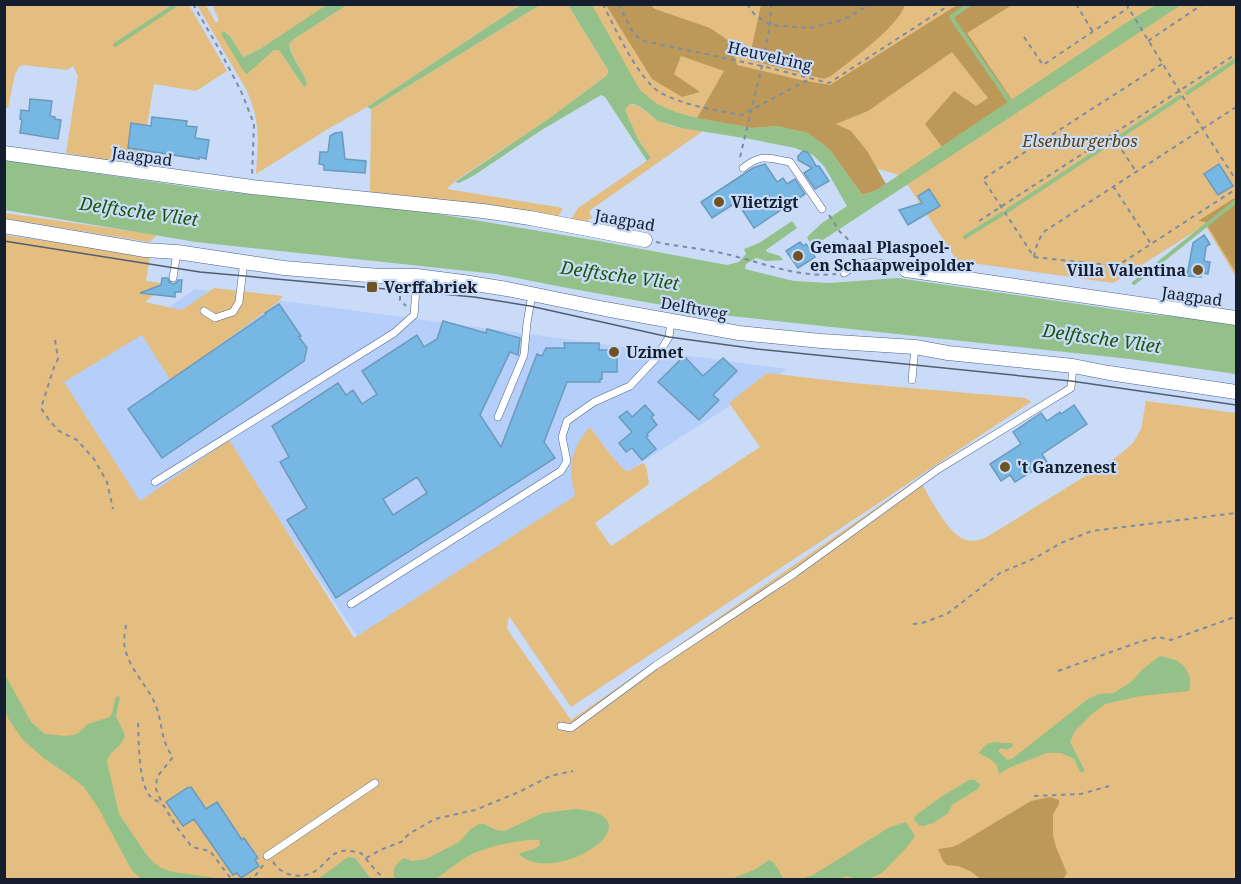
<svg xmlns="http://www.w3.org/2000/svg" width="1241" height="884" font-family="'Noto Serif',serif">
<rect width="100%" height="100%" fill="#c9dbf7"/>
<!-- built -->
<path fill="#b6cffa" d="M195 289 787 369 574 506 360 640 231 448 136 511 50 389Z"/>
<!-- green -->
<path fill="#e3be80" d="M5 5H189L227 71 196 91 154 84 140 166 66 153 78 76 73 66 67 70 23 65 19 67 15 74 8 108 5 107Z
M197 5H206L216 23 219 20 212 5H328L260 49 243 57 230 36 226 32 244 72 247 73 274 50H279L304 87 306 80 293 56 289 44 294 39 347 5H521L367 107 328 129 256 174C258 140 261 124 247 91Z
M540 5H568L608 70V73L606 76 551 117 455 181 447 189 563 208 557 219 370 194 371 109Z
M581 5H1236V277L1205 225 1113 283 957 261 902 176 800 146 698 123 640 101Z
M630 104C642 105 649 116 659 121 673 128 688 129 703 131L589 211 592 218 583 223 570 221 578 208 651 158C640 143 632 128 625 110Z
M5 213 157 235 150 242 5 219Z
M5 235 150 256 146 281 167 284 145 302 182 310 214 288 283 296 278 302 171 381 142 335 64 382 140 501 229 440 354 638 575 496C574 488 571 479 571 471 571 455 579 438 590 427 595 434 621 470 627 471 631 471 638 464 644 463L647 470 649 484 595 523 611 546 760 447 729 403 767 373 853 383 1026 398 1031 402 571 707 509 616 507 629 571 720 912 483 916 488 922 484C931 499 948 535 966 540 973 542 979 540 985 538L1118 456 1133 443 1141 429 1146 401 1236 413V879L5 880Z"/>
<!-- forest -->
<path fill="#bd9959" d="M606 5H650L655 9 710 28 732 43 737 65 801 80 830 85 957 5H1012L967 33 1012 100 942 147 925 124 954 91 976 106 988 98 952 52 868 111 836 124 851 131 867 151 886 184 875 191 862 195 830 150 808 133 777 126 752 128 697 118 724 71 681 56 674 74 700 92 682 97 652 79Z
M761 5V4L905 5C898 27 850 61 831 76L824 79 749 60Z
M1236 197V273L1205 222 1198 221Z
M1050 797 1059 800V804L1053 814V836L1056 847 1067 873 1063 879H981L970 871 958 866 947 865 943 861 938 849 952 847 959 844 1031 801Z"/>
<!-- water -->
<path fill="#93c189" d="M328 4 347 5 294 39 289 44C291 59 304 70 307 85L304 87 279 50H274L247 74 244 72 221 34 223 31 230 36 243 57 260 49Z
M521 5H540L371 109 367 107Z
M568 5H592L640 90 657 104 675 112 697 118 752 128 777 126 808 133 830 150 862 195 875 191 1132 19 1156 5H1181L812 247 807 237 822 223 847 206 824 166 813 155 795 148 750 139 681 128 658 121 642 108 634 104H630L625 110 638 139 651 158 647 161 605 97 601 95 540 131 473 176 459 183 455 182 551 117 606 76 608 73V70Z
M4 160 210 190 426 212 599 241 727 265 739 262 746 254 744 249 759 243 792 221 797 228 766 250 767 252 780 256 783 260 767 261 756 258 746 264 745 269 794 281 829 283 898 278 1147 314 1236 322V374L1130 359 712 314 562 287 496 274 196 242 5 210Z
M1160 656C1164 657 1171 658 1175 660 1187 665 1193 679 1189 691L1140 696 1105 704 1092 714 1075 731 1070 742 1085 771 1081 773 1074 759 1061 753H1047L1011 767 999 774C997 760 991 760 979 753 990 737 996 744 1012 743L1013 746 1007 750 1001 748 998 751 1008 760 1013 758 1088 699 1098 694 1114 693 1131 682 1143 669Z
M4 673 31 722 45 734 66 736 73 735 78 733 88 724 110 717 112 713 116 696 120 697 116 716 125 735C120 750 111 749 107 761L119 814 146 854 154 863 161 868 173 872 215 878 217 879H142L132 871 99 809 84 787 70 776 45 759 23 740 9 720 5 711Z
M969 780H974L980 784 978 789 953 804 947 814 933 823 923 826 919 825 914 820 915 816 941 797Z
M576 809C583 810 592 811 599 814 639 834 548 884 519 854 527 850 533 851 540 845L539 840C525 838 488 847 474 853 461 859 450 869 439 877L432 879H395C391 871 396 863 404 858L413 861 426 859 459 842 471 829 479 824H484L496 830 505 831 543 813Z
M906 822 915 836 906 848 882 873 868 879H858L846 876 837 879H802L813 875 890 827Z
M348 857 355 858 371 879H318Z
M769 860 774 863 784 879H731L754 870Z"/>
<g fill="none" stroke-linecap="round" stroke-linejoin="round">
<!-- stream -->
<path stroke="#93c189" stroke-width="4" d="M970 4 951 17 1010 102
M115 45 177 4
M1187 93 1236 60
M1118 138 1180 97
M1007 211 1113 141
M965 237 1002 214
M1134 283 1235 202"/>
</g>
<!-- building -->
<path fill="#76b7e4" stroke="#6b9abc" stroke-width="1.5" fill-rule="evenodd" d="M30 99 52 101 50 116 55 117V119L61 120 58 139 20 133 22 120 20 119 21 110 29 111Z
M152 117 187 121 186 126 197 127 195 138 209 140 206 159 199 157V159L128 148 131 123 151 126Z
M342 132 345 159 366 161 365 173 324 170V165L319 164 320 152H328L330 136 335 133Z
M803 151 807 152 811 157 816 166H819L829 181 815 189 804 173 812 168 798 160V156Z
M765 164 777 182 783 178 787 184 795 179 805 194 754 228 737 202 712 218 701 202 753 168Z
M1219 164 1233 186 1218 195 1204 174Z
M929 189 940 206 908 225 899 210 922 203 918 196Z
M1204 235 1210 244 1206 247 1204 261 1210 262 1208 274 1202 273 1201 277 1187 276 1193 243Z
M800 242 803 246 806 244 815 257 798 268 786 251Z
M162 278H168L169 282 173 284 176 283 178 280H182L181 292H175V297L140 293 161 285Z
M279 304 301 336 299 337 307 348 304 361 162 458 128 409 266 314 265 313Z
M443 321 486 333 487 329 520 338 518 355 510 352 480 415 501 447 537 354 542 356 546 348H565L564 343H599V350H617V372H602V379H600V382H567L544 442 555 458 336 598 287 520 307 508 280 462 289 457 272 426 338 383 346 395 353 390 362 404 377 394 362 371 417 335 424 347 437 339ZM417 477 427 493 393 515 383 499Z
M684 356 703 376 723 358 737 371 713 395 719 400 699 420 658 382Z
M645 405 654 415 651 417 657 425 647 434 648 436 646 437 656 449 642 460 632 448 626 452 619 443 632 432 619 417 627 411 632 417Z
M1074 405 1087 424 1042 454 1047 462 1015 482 1010 475 1001 481 990 464 1021 444 1013 432 1041 413 1047 421 1060 412 1061 414Z
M191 787 206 809 217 802 242 840 244 838 258 858 255 860 259 866 241 878 237 873 233 875 194 819 183 826 166 802 187 788Z"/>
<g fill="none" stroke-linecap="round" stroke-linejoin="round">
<defs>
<path id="service" d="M743 168C762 153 768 158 790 162L822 209
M844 273C867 256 881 263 906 270
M173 278 177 252
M204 311 215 318 233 312 239 302 244 261
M912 380 915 347
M498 417 524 355 527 323 532 294
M155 482 394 333 414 315 417 276
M351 604 561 471 567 461 562 437 567 421 594 402 630 386 656 358 669 337 671 321
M561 726 571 728 655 666 795 573 937 470 1071 388 1073 366
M267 856 375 783"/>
<path id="minor" d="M4 153 252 187 483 211 530 218 645 240
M4 226 145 250 177 252 284 268 379 276H417L463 282 507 289 605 309 739 333 821 341 915 347 948 353 1073 366 1109 373 1236 392
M906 270 1236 318"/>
</defs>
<!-- service casing -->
<use href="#service" stroke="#4b638c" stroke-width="8"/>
<!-- minor casing -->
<use href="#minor" stroke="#4b638c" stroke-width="15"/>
<!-- path -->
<path stroke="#7d8ca3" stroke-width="2" stroke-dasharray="4.5 4.5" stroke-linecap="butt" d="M193 4 219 49 241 91 254 124 252 176
M603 4C614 27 640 82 661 93 686 106 715 110 742 115L809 79
M618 4 634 34 644 41 762 66 829 83 951 4
M747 4 754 14 770 25 810 28 842 20 872 4
M1076 4 1093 32
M1126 4 1202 128 1236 180
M1024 37 1043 65 1128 8
M1148 41 1203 4
M1162 64 983 179 1034 257 1117 266 1236 189
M1112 135 1135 170
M740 157 762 66 770 25 771 4
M1113 186 1151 244
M829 215 840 232 852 243
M979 221 1236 54
M656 242C681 247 706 249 730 255 766 264 799 278 836 274
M1034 257C1036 247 1038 239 1045 231L1236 107
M400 287V300L406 306
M55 340 58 359 54 367 41 408 49 420 59 431 77 440 94 459 107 482 113 509
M913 624 922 623 947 614 1000 573 1033 559 1061 543 1092 531 1236 513
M126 625C125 632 123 641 125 648 130 672 150 687 157 709 163 728 161 741 173 757L157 777 156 789 162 803 178 829 192 847 210 851 229 876 233 880
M1058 671 1139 642 1158 637 1171 640 1232 618 1236 619
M138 723C139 741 138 787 152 798 154 800 157 801 160 802
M4 767 6 769
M1034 796 1081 794 1109 786
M366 858 380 850 401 842 409 834 435 819 475 810 519 792 550 776 573 771
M273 862C275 864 276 867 279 869 290 878 309 878 319 868 327 862 331 853 342 851 348 850 355 852 361 853L377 872 386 880
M247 880 255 876 264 864"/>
<!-- service -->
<use href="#service" stroke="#fff" stroke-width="7"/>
<!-- minor -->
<use href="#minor" stroke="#fff" stroke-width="14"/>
<!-- tram -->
<path stroke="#515d72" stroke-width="1.5" d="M4 241 200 272 474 297 530 306 669 337 757 349 1071 381 1236 405"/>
</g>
<!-- markers -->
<g fill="#6e5425" stroke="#c9dbf7" stroke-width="2">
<circle cx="719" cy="202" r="6"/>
<circle cx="798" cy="256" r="6"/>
<circle cx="1198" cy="270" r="6"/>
<rect x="366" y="281" width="12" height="12" rx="3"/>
<circle cx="614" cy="352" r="6"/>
<circle cx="1005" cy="467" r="6"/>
</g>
<g text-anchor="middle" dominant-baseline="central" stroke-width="4.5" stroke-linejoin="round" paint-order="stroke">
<!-- street labels -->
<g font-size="16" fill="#141e2f" stroke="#c9dbf7">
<text transform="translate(770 56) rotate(13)">Heuvelring</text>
<text transform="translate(142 156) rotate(8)">Jaagpad</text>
<text transform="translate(625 220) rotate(10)">Jaagpad</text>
<text transform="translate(1192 296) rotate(8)">Jaagpad</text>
<text transform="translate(694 308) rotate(10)">Delftweg</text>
</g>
<!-- park labels -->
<g font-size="16" font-style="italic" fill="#5a400d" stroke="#c9dbf7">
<text x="1080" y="141">Elsenburgerbos</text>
</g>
<!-- poi labels -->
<g font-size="16" font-weight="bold" fill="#141e2f" stroke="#c9dbf7" text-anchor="start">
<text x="731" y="202">Vlietzigt</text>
<text x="810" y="247">Gemaal Plaspoel-<tspan x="810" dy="18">en Schaapweipolder</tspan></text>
<text x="1186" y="270" text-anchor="end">Villa Valentina</text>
<text x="384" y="287">Verffabriek</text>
<text x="626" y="352">Uzimet</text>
<text x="1017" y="467">'t Ganzenest</text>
</g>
<!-- water labels -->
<g font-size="18" font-style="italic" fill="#195607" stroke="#c9dbf7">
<text transform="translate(139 211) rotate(8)">Delftsche Vliet</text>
<text transform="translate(620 275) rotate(8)">Delftsche Vliet</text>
<text transform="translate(1102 338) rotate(8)">Delftsche Vliet</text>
</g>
</g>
<!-- border -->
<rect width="1241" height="884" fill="none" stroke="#141e2f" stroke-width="12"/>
</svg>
